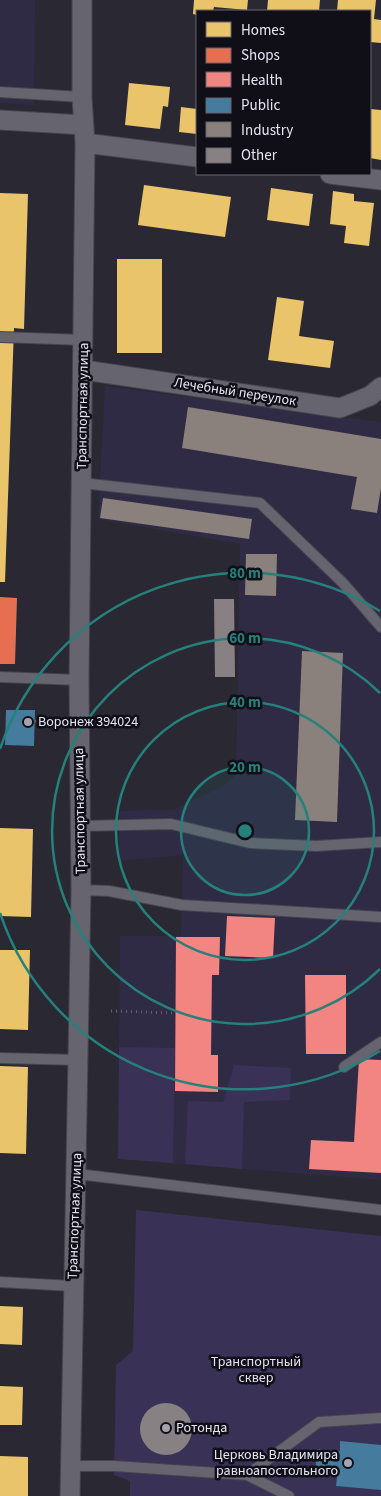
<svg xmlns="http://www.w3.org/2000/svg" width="381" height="1496" font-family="'Source Sans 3',sans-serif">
<rect width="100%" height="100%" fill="#2a2833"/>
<!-- built -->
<path fill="#302b44" d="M0 0H35L34 105 0 103Z
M105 386 381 422V1180L118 1159 120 936H181L183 855 119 861 120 811 175 809 223 786 236 775 240 544 98 519Z"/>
<!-- green -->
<path fill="#393156" d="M119 1047 175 1048 173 1163 118 1159Z
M234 1065 291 1068 290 1100 244 1102 242 1169 185 1164 188 1101 223 1102Z
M136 1210 381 1236V1496H130V1481L114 1475 116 1365 133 1351Z"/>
<!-- homes -->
<path fill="#e9c46a" d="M194 0H248L247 10 214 7 213 11H197V15L193 14Z
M268 0H320L319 11H267Z
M338 0H376L374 19 381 20V43L370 42V11H337Z
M129 83 170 87 168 107 163 106 160 129 125 125Z
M181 107 197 109V134L179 132Z
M370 109 381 110V160L370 158Z
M144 185 231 197 225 237 138 225Z
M271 188 313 194 309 226 267 220Z
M333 191 354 194V201L374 203 369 246 344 243 346 226 330 224Z
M0 193 28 194 24 329 14 328 5 582H0Z
M117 259H162V353H117Z
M277 297 304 301 299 336 334 341 330 368 268 360Z
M0 828 33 829 31 917 0 916Z
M0 950H30L28 1030 0 1029Z
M0 1066 28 1067 26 1154 0 1153Z
M0 1306 23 1307 22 1345 0 1344Z
M0 1386 23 1387 22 1425H0Z
M0 1456 28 1457V1496H0Z"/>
<!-- shops -->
<path fill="#e76f51" d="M0 597 17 598 15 664H0Z"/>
<!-- health -->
<path fill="#f28482" d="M227 916 275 918 273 958 225 956Z
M176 937H220L219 975H212L211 1055H218V1092L175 1091Z
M305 975H346V1054H306Z
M359 1059 381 1060V1173L309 1169 311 1140 354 1142Z"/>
<!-- public -->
<path fill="#457b9d" d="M6 710H35L34 746 5 745Z
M340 1441 381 1445V1490L336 1486 337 1477 315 1474 317 1449 340 1451Z"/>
<!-- industry -->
<path fill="#8a817c" d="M188 407 381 439V488L377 513 351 509 357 477 182 448Z
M103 498 252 519 249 539 100 518Z
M246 554H277L276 596 245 595Z
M302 651 343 653 337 822 295 820Z"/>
<!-- building -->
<path fill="#878183" d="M214 599H234L235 677H215Z
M140 1429a26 26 0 1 1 52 0a26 26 0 1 1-52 0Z"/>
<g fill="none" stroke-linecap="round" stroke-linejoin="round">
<defs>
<path id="lane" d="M0 92 82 97
M0 337 84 340
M82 483 260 503 343 583 381 627
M0 677 79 680
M81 826 171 824 250 843 316 846 381 842
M81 890 109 891 182 905 381 917
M0 1058 79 1060
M344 1067 381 1042
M77 1174 381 1210
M0 1282 73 1286
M70 1466H114L247 1475 289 1496
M247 1475 319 1422 381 1418"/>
<path id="street" d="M0 120 84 125
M85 143 197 157
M330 174 381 180
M84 370 340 408 370 396 381 387
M70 1496 81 890 79 680 85 143 82 97V0"/>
</defs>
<!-- lane casing -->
<use href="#lane" stroke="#46444e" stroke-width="12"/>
<!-- street casing -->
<use href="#street" stroke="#46444e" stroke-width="21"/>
<!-- path -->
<path stroke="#616069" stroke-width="3" stroke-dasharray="1 4" stroke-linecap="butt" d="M35 721 61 722
M111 1011 176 1013"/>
<!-- lane -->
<use href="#lane" stroke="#66646e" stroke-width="10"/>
<!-- street -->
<use href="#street" stroke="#66646e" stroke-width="19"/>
</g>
<!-- distance rings -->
<circle cx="245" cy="831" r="64" fill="#24817b" fill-opacity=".12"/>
<g fill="none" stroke="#24817b" stroke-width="2.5">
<circle cx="245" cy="831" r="64"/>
<circle cx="245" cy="831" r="129"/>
<path d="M380 969A193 193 0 1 1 380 693"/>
<path d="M380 1051A258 258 0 0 1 0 913M0 749A258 258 0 0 1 380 611"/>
</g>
<!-- markers -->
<g fill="#a4a3b0" stroke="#100e17" stroke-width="2">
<circle cx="28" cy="722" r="5"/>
<circle cx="166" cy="1428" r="5"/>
<circle cx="348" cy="1463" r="5"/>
</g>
<g text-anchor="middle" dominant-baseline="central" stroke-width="5" stroke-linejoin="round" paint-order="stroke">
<!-- street labels -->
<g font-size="14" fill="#e6e5f3" stroke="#100e17">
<text transform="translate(235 392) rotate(9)">Лечебный переулок</text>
<text transform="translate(83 406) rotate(-89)">Транспортная улица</text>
<text transform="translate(80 811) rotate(-91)">Транспортная улица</text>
<text transform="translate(75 1216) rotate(-88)">Транспортная улица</text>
</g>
<!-- poi labels -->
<g font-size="14" fill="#e6e5f3" stroke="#100e17" text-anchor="start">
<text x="38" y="722">Воронеж 394024</text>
<text x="176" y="1428">Ротонда</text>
<text x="338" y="1455" text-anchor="end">Церковь Владимира<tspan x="338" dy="16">равноапостольного</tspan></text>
</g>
<!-- park labels -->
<g font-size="14" fill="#e3e1f2" stroke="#100e17">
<text x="256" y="1362">Транспортный<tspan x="256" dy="16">сквер</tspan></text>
</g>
</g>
<circle cx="245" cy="831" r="8" fill="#24817b" stroke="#100e17" stroke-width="2.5"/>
<g font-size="15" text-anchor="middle" font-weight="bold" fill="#24817b" stroke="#100e17" stroke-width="5" stroke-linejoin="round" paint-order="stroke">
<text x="245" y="578">80 m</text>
<text x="245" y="643">60 m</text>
<text x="245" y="707">40 m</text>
<text x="245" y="772">20 m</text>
</g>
<!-- legend -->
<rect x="196" y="10" width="175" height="165" fill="#100e17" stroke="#66646f"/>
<rect x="206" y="22" width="25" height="15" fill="#e9c46a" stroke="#66646f"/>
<text x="241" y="35" font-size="15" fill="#e6e5f3">Homes</text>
<rect x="206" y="48" width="25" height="15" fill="#e76f51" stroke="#66646f"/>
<text x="241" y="60" font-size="15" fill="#e6e5f3">Shops</text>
<rect x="206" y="72" width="25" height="15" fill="#f28482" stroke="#66646f"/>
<text x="241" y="85" font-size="15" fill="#e6e5f3">Health</text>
<rect x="206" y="98" width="25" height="15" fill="#457b9d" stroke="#66646f"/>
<text x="241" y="110" font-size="15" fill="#e6e5f3">Public</text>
<rect x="206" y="122" width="25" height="15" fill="#8a817c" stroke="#66646f"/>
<text x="241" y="135" font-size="15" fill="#e6e5f3">Industry</text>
<rect x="206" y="148" width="25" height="15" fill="#878183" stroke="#66646f"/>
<text x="241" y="160" font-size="15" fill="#e6e5f3">Other</text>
</svg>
